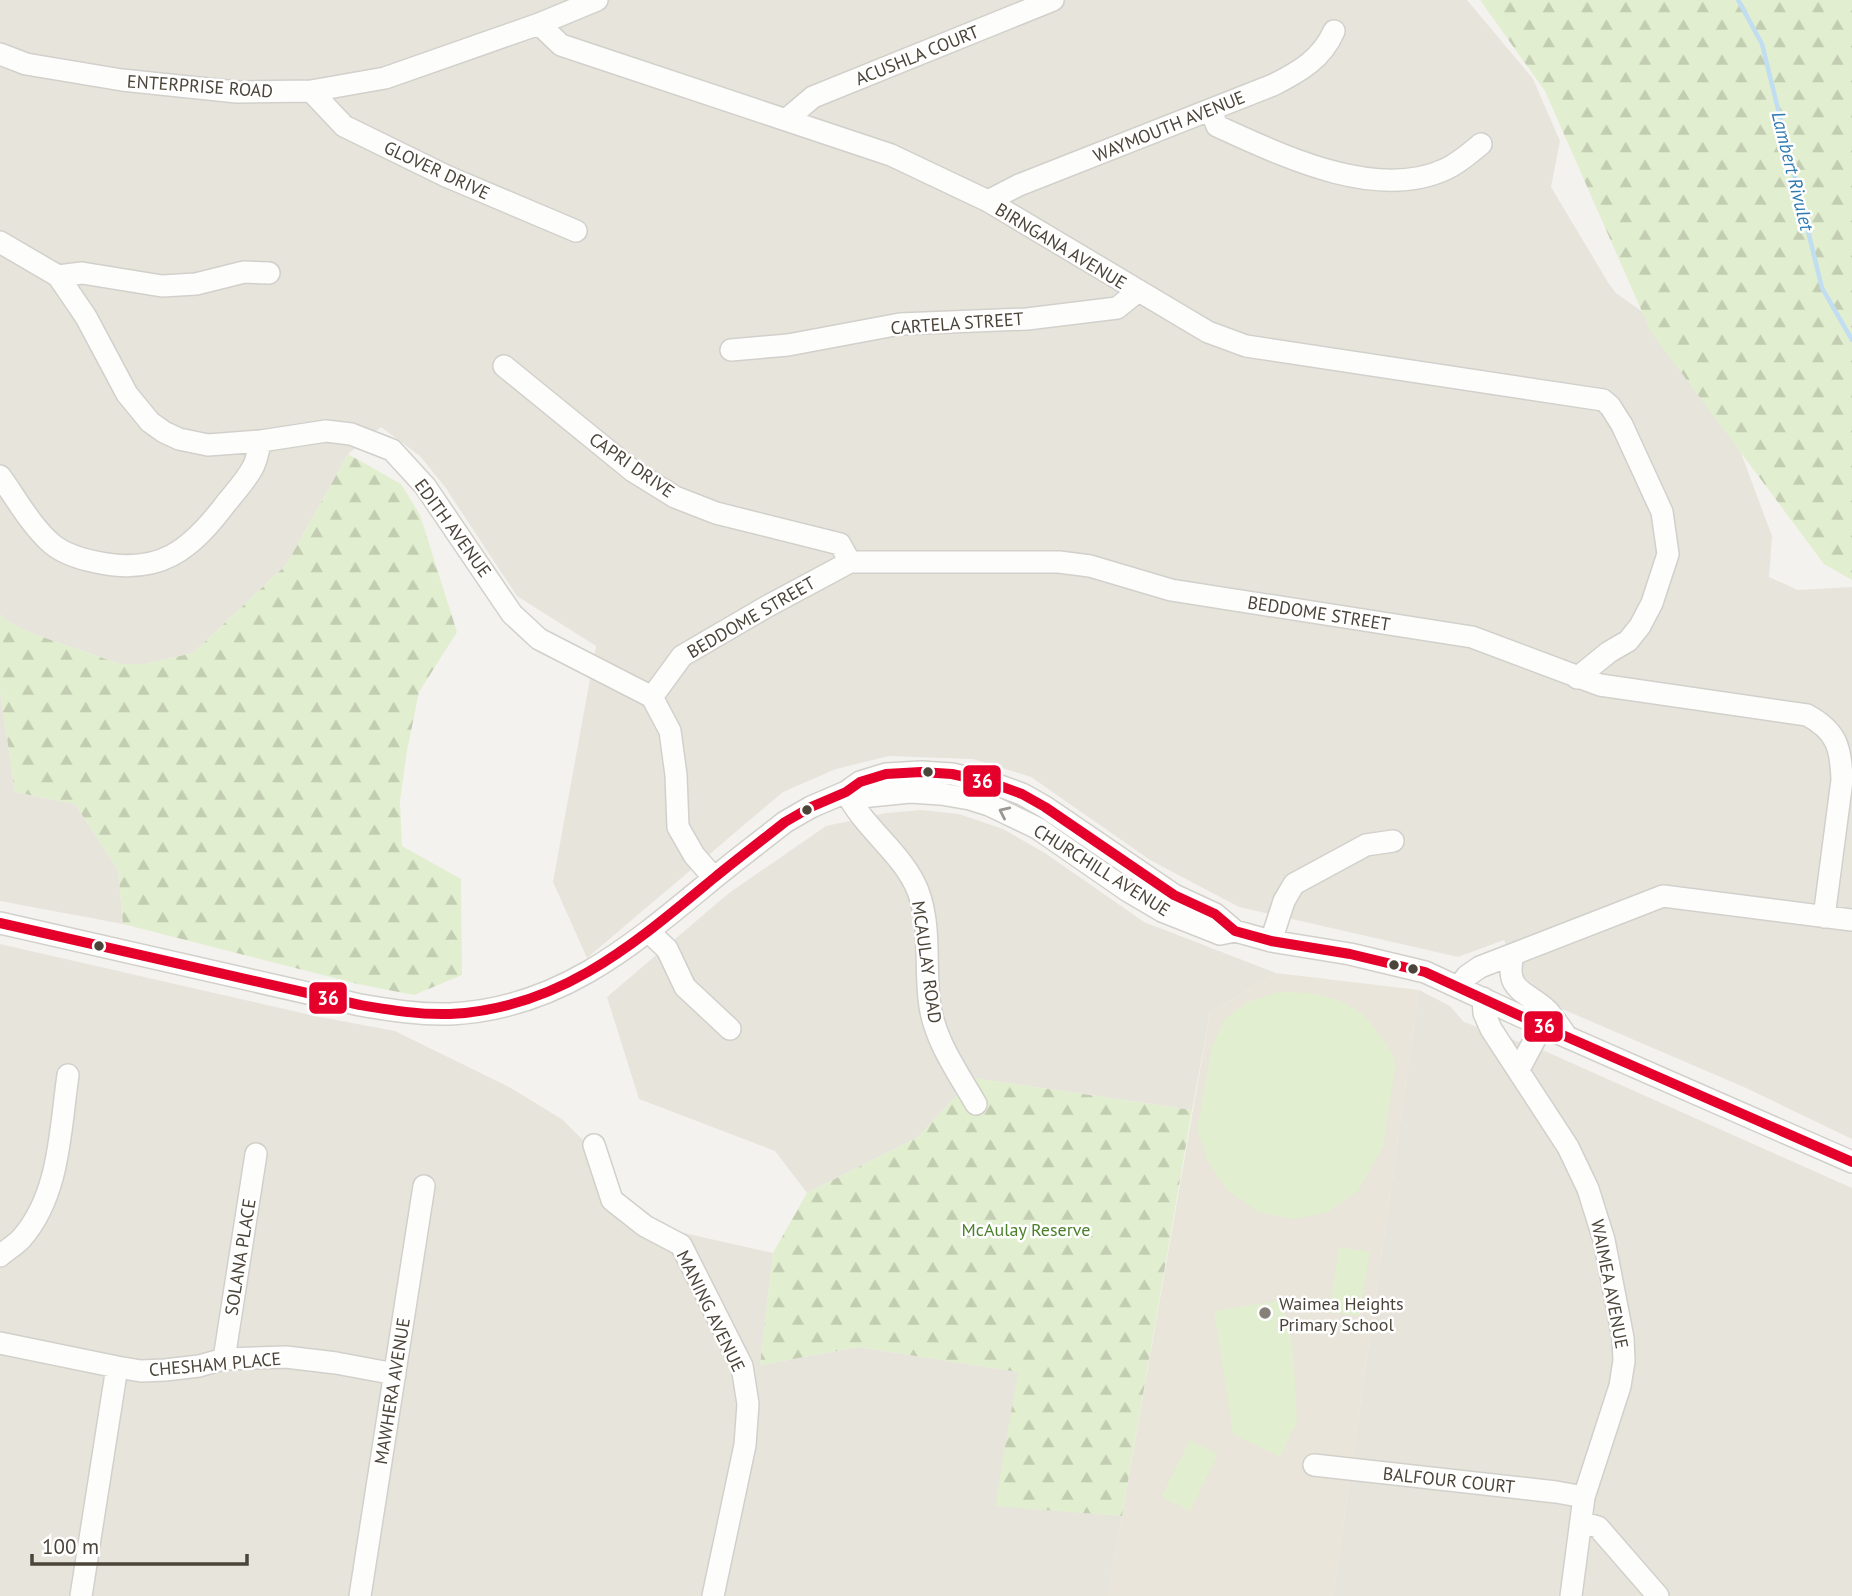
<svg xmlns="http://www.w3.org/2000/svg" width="1852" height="1596" font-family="'PT Sans',sans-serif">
<defs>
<pattern id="forest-firs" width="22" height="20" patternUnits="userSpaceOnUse" patternTransform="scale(1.75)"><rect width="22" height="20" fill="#e1eecf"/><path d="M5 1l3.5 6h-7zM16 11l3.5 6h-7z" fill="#c3cdb2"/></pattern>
</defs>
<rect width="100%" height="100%" fill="#f4f2ee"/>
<!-- residential -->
<path fill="#e7e4dc" d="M0 0H1467L1533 79 1560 141 1551 187 1609 284 1616 293 1668 330 1735 437 1772 536 1769 577 1798 590 1852 587V1139L1746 1088 1562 1009 1520 974 1504 940 1458 957 1239 907 1150 860 1031 777 973 759 889 756 836 769 783 792 587 958 553 882 596 646 517 596 445 487 420 456 381 427 348 454 286 565 193 653 145 664H120L31 633 6 621 0 614Z
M0 691 15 792 75 804 118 870 123 924 0 901Z
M922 810 959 814 1003 829 1045 853 1144 922 1276 973 1210 1013 1192 1110 973 1078 918 1137 807 1193 775 1151 639 1099 607 997 729 893 826 826 886 813Z
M0 944 315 1016 395 1031 511 1088 563 1120 585 1142 641 1231 684 1233 773 1253 760 1365 858 1347 1019 1372 996 1505 1122 1516 1108 1596H0Z
M1419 990 1450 1006 1464 1022 1547 1052 1852 1188V1596H1333Z"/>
<!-- education -->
<path fill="#eae5da" d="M1276 973 1419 990 1333 1596H1108L1210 1013Z"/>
<!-- grass -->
<path fill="#e1eecf" d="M1279 992 1311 993 1341 1001 1365 1016 1386 1043 1396 1062 1383 1147 1358 1191 1326 1213 1293 1219 1258 1212 1227 1190 1207 1160 1197 1129 1212 1047 1225 1018 1250 1001Z
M1339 1247 1370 1252 1359 1316 1329 1312Z
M1282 1300 1293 1350 1297 1422 1280 1457 1233 1434 1214 1311Z
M1190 1440 1218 1454 1190 1511 1161 1497Z"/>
<!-- forest -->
<path fill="url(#forest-firs)" d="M1480 0H1852V580L1824 564 1651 332 1545 91Z
M348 454 401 484 420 515 457 632 419 692 407 751 400 801 402 846 461 879 462 975 414 995 358 984 123 924 118 870 75 804 15 792 0 691V614L7 621 31 633 120 664H145L193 653 286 565Z
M973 1078 1192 1110 1122 1516 995 1506 1018 1372 858 1347 760 1365 773 1253 807 1193 918 1137Z"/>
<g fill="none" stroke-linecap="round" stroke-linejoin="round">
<!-- stream -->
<path stroke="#c0ddf1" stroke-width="4.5" d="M1738 0 1762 44 1822 288 1852 340"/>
<defs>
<path id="minor" d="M539 24 561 45 891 155 988 201 1208 332 1246 346 1603 400 1610 406 1622 425 1662 512 1668 554 1652 603 1640 626 1628 641 1609 652 1577 678
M0 54 26 64 122 80 237 92 311 91 385 78 539 24 597 0
M311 91 344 126 446 176 576 231
M1211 111 1217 126C1281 155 1376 202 1446 169 1459 163 1470 153 1481 144
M787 119 813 97 1053 0
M988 201 1019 185 1273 85C1299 72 1322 59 1334 31
M0 242 58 276 86 317 127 394 150 422 164 432 179 439 208 445 261 441 326 431 351 434 392 450 425 486 512 614 539 639 652 697 670 731 676 775 678 827 694 855 714 878
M58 276 82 273 162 286 196 284 244 272 269 273
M731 350 788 345 900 324 1027 319 1117 308 1137 292
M504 366 633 471 675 497 716 513 840 544 850 562
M0 476C16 498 31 526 52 544 64 554 81 559 96 562 160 576 191 550 227 502 236 491 247 479 253 467 257 460 258 450 261 441
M652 697 682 656 766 607 850 562H1059L1090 566 1171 590 1472 637 1600 685 1807 715C1837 731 1841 748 1842 780L1824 917
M846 792 861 797 910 792 941 794 970 799 989 805 1037 828 1128 891 1162 911 1220 934 1235 931
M846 792C865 830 903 853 918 891 931 926 925 962 929 998 932 1037 957 1071 976 1104
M0 923 360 1005C390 1010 419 1015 450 1014 560 1009 634 944 714 878 737 859 761 841 785 822L811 807 846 792 860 782 886 774 921 772 952 774 992 783 1022 794 1045 807 1174 895 1215 914 1235 931 1271 941 1350 954 1425 972 1542 1026 1852 1162
M649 932 667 949 685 987 730 1029
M1271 941 1284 901 1294 884 1366 845 1393 841
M1513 955C1504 992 1526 990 1548 1011 1554 1018 1560 1027 1565 1034
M1459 986 1467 976 1480 967 1663 896 1852 920
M1483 998 1484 1013 1491 1029 1568 1147 1588 1189 1604 1240 1623 1338 1624 1361 1620 1386 1584 1497 1571 1596
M1519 1069 1542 1026
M594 1145 612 1200 645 1226 681 1245 742 1366 748 1404 745 1445 713 1596
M0 1256C7 1250 15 1245 21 1239 60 1195 60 1130 68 1075
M0 1343 117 1367 81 1596
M224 1359 256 1154
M117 1367 141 1371 165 1370 199 1366 224 1359 286 1357 336 1363 395 1374
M1314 1465 1556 1492 1584 1497
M1581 1522 1598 1527 1658 1596
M360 1596 424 1186"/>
</defs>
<!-- minor casing -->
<use href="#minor" stroke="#d2d0cb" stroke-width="24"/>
<!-- minor -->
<use href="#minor" stroke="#fdfdfc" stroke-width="21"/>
<defs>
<path id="bus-1" d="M0 923 360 1005C390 1010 419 1015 450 1014 560 1009 634 944 714 878 737 859 761 841 785 822L811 807 846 792 860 782 886 774 921 772 952 774 992 783 1022 794 1045 807 1174 895 1215 914 1235 931 1271 941 1350 954 1425 972 1542 1026 1852 1162"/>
</defs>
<!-- bus-1 casing -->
<use href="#bus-1" stroke="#fff" stroke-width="16"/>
<!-- bus-1 -->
<use href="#bus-1" stroke="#e4002b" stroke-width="10"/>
</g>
<!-- one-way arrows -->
<defs><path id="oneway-chevron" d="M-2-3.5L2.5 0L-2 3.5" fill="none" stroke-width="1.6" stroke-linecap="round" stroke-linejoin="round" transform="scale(1.75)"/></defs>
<use stroke="#9b9791" href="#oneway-chevron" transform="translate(1004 812) rotate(-155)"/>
<!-- markers -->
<g fill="#4b4439" stroke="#fff" stroke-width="2.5">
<circle cx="928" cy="772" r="6"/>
<circle cx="807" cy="810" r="6"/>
<circle cx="99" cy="946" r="6"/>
<circle cx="1394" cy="965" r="6"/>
<circle cx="1413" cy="969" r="6"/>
</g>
<circle fill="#868178" stroke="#fff" stroke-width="2.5" cx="1265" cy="1313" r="7"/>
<g text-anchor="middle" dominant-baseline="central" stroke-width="5" stroke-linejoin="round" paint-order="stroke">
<!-- street labels -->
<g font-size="18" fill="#4b4439" stroke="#fff">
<text transform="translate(917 55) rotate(-22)">ACUSHLA COURT</text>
<text transform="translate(200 86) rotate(4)">ENTERPRISE ROAD</text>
<text transform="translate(1169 126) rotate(-22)">WAYMOUTH AVENUE</text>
<text transform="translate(437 170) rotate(25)">GLOVER DRIVE</text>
<text transform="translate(1061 246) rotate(31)">BIRNGANA AVENUE</text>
<text transform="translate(957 323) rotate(-4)">CARTELA STREET</text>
<text transform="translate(632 465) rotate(35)">CAPRI DRIVE</text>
<text transform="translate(453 528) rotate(54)">EDITH AVENUE</text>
<text transform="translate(1319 613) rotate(9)">BEDDOME STREET</text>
<text transform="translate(751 617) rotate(-30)">BEDDOME STREET</text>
<text transform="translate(1102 870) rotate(32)">CHURCHILL AVENUE</text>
<text transform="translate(927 962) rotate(82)">MCAULAY ROAD</text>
<text transform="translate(240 1257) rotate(-81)">SOLANA PLACE</text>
<text transform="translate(1610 1284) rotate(79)">WAIMEA AVENUE</text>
<text transform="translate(711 1311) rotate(64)">MANING AVENUE</text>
<text transform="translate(215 1364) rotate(-5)">CHESHAM PLACE</text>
<text transform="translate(392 1391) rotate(-81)">MAWHERA AVENUE</text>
<text transform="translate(1449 1480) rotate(6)">BALFOUR COURT</text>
</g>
<!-- park labels -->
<g font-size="18" fill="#4a7f2a" stroke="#fff">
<text x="1026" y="1229">McAulay Reserve</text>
</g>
<!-- poi labels -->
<g font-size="18" fill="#4b4439" stroke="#fff" text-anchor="start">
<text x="1279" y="1303">Waimea Heights<tspan x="1279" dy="21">Primary School</tspan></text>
</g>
<!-- water labels -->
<g font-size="19" font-style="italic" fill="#2e7ab2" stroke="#fff">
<text transform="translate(1793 171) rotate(76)">Lambert Rivulet</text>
</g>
</g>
<g stroke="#fff" stroke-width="2.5">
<rect x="962" y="764" width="40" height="34" rx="7" fill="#e4002b"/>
<rect x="308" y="981" width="40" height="34" rx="7" fill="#e4002b"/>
<rect x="1523" y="1010" width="41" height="33" rx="7" fill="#e4002b"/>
</g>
<g font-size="19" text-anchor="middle" font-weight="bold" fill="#fff">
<text x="982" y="788">36</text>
<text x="328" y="1005">36</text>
<text x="1544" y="1033">36</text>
</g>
<!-- scale -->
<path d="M32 1554v10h215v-10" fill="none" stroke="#4b4439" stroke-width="3.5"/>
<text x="42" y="1554" font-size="21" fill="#4b4439" stroke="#ffffff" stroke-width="5" paint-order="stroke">100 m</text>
</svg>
